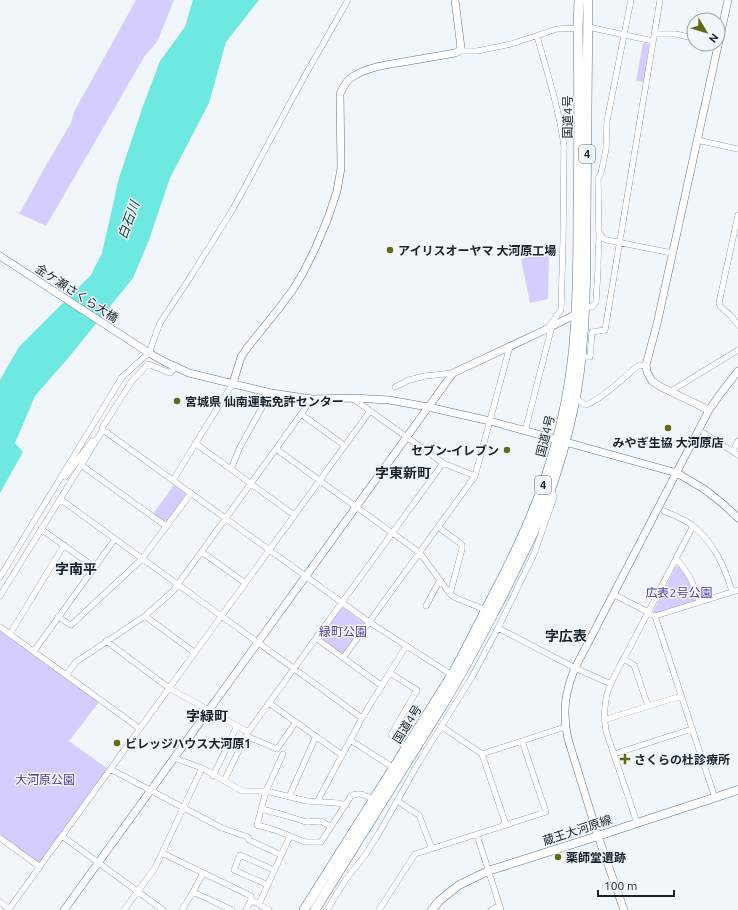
<svg xmlns="http://www.w3.org/2000/svg" width="738" height="910" font-family="Ubuntu,'Noto Sans JP',sans-serif">
<rect width="100%" height="100%" fill="#f0f6fa"/>
<!-- green -->
<path fill="#d3cefd" d="M136 0H174L157 42 144 57 99 135 46 226 18 213 21 211 45 167 71 123 74 112Z
M643 43H647L649 46 644 82 636 81Z
M549 252 548 299 530 303 521 259Z
M174 485 186 494 185 496 167 521 164 522 153 514Z
M676 566 682 567 693 590 696 602 656 615 653 612Z
M341 608H344L364 623 365 626 345 653 341 654 321 639V636Z
M0 630 99 702 69 741 108 769 41 862H38L0 834Z"/>
<!-- water -->
<path fill="#6de9e2" d="M193 0H259L226 42 209 103 170 178 149 240 133 278 69 357 35 396 15 443 23 452 0 493V380L19 347 91 275 102 253 119 178 143 106 160 61 185 27Z"/>
<g fill="none" stroke-linecap="round" stroke-linejoin="round">
<defs>
<path id="minor" d="M588 27 653 41
M654 34H675L694 38
M537 36C547 72 559 109 564 146L563 242 561 310 547 329
M459 51H477L511 44 557 29 578 28
M697 140 738 149
M738 215 719 303 720 306 731 316 738 325
M599 232 603 238 607 240 672 253
M585 307H592L596 302 598 269V260L599 239 598 179 601 173 606 149 607 121 631 0
M581 357H590L592 332 605 330 660 0
M395 387 409 380 425 376 453 373
M671 391 738 350
M575 397 585 405C596 404 627 375 638 366L646 365
M352 398 443 463 475 476
M301 414 345 446
M103 431 102 428 132 381 148 364 170 373 175 367
M525 431 552 326
M704 433 738 455
M195 443 294 515
M276 449 420 553 450 594 456 598 486 610
M733 451 738 441
M81 465 166 526
M231 469 240 447 270 393
M65 477 92 441H94
M173 480 233 383
M60 499 362 718
M664 511C673 515 684 519 692 525 714 543 724 565 732 591
M438 527 460 543 462 545V549L450 594
M41 529 94 567
M202 552 245 583
M676 559C689 572 694 585 699 602
M0 577 122 377 149 353 160 323 193 273 233 209 303 79 348 0
M613 594 648 612
M0 596 101 433 103 431 106 432 369 622 452 675
M426 606 440 580
M648 613 655 616 715 798
M145 616 194 652
M655 616 738 590
M58 617 71 625 142 559 191 493
M0 627 139 728
M498 628 575 668 611 684
M10 634 64 545
M316 638 382 686
M106 641 169 688 248 732
M34 651 115 539
M343 658 475 476 510 346
M624 659 634 665 648 706
M390 673 417 690 391 735 407 748
M66 675 76 662 145 616 173 591 312 399
M269 703 342 755
M604 720 681 696
M441 726 482 754 506 825
M246 736 277 749 296 722
M350 740 394 768
M283 754 266 791 257 825 275 830 305 842H321L351 796C360 791 366 796 374 800
M482 754 565 727
M614 754 692 729
M174 758 202 768 242 791H266L307 801 337 803 346 805
M110 769 222 828 248 837 249 840 281 855
M213 776 237 726
M224 781 248 732 443 463
M289 797 316 736
M397 801 419 815 432 849
M317 802 362 718 406 646
M262 809 287 816 306 822 321 821 331 827
M637 823 606 731C604 719 604 706 607 694 612 677 623 661 631 645 651 606 672 566 693 526
M477 835 501 910
M62 836 163 910
M0 838 40 867
M162 853 251 896V900L246 910
M268 885 234 870 240 855 274 870
M193 892 232 910
M251 900 269 910
M0 902 10 910
M259 904 290 836
M9 909 370 411
M124 910 155 868 202 768
M182 910 193 892 203 873
M327 910 346 879 366 854 379 833 419 762 472 677 498 628 534 554 554 497 552 489
M379 910 415 854 546 812 522 741
M491 910 499 906"/>
<path id="tertiary" d="M0 256 149 353 165 362 189 373 271 393 312 399 352 398 389 400 428 407 490 421 677 473 704 489 723 504 738 518
M233 383 241 357 247 348 280 307 294 288 304 271 315 249 328 218 337 191 341 168 340 94C343 87 346 81 352 77 367 67 386 65 403 62 420 59 437 56 455 53L459 51 461 48 455 0
M709 410 661 387 652 381 647 372 646 365 657 324 728 0
M64 910 453 373 547 329 576 314
M624 910 598 836 568 739C562 713 565 692 575 668L709 410 721 393 738 371"/>
<path id="secondary" d="M432 910 439 901 459 885 488 871 598 836 637 823 738 790"/>
<path id="trunk" d="M304 910 452 675C468 646 482 617 497 588 518 548 537 507 550 464 563 423 572 375 575 332 578 291 578 251 578 210 579 149 579 88 578 28L579 0
M315 910 442 706C464 671 482 635 501 599 512 576 524 553 535 529 554 486 567 441 576 395 586 335 586 275 586 214 587 143 587 71 588 0"/>
</defs>
<!-- minor casing -->
<use href="#minor" stroke="#5b7689" stroke-width="6"/>
<!-- tertiary casing -->
<use href="#tertiary" stroke="#5b7689" stroke-width="8"/>
<!-- secondary casing -->
<use href="#secondary" stroke="#5b7689" stroke-width="9"/>
<!-- trunk casing -->
<use href="#trunk" stroke="#5b7689" stroke-width="10"/>
<!-- minor -->
<use href="#minor" stroke="#fff" stroke-width="5.5"/>
<!-- tertiary -->
<use href="#tertiary" stroke="#fff" stroke-width="7"/>
<!-- secondary -->
<use href="#secondary" stroke="#fff" stroke-width="8"/>
<!-- trunk -->
<use href="#trunk" stroke="#fff" stroke-width="9"/>
</g>
<!-- markers -->
<g fill="#626b11" stroke="#f0f6fa" stroke-width="1.5">
<circle cx="390" cy="250" r="4"/>
<circle cx="177" cy="401" r="4"/>
<circle cx="668" cy="428" r="4"/>
<circle cx="507" cy="450" r="4"/>
<circle cx="117" cy="743" r="4"/>
<path d="M623 753h4v4h4v4h-4v4h-4v-4h-4v-4h4z"/>
<circle cx="558" cy="857" r="4"/>
</g>
<g text-anchor="middle" dominant-baseline="central" stroke-width="3" stroke-linejoin="round" paint-order="stroke">
<!-- shield labels -->
<g fill="#f0f6fa" stroke="#596268" stroke-width="1">
<rect x="579" y="145" width="16" height="18" rx="3"/>
<rect x="535" y="476" width="16" height="18" rx="3"/>
</g>
<g font-size="11" font-weight="bold" fill="#18222a">
<text x="587" y="154">4</text>
<text x="543" y="485">4</text>
</g>
<!-- street labels -->
<g font-size="12" fill="#18222a" stroke="#f0f6fa">
<text transform="translate(567 117) rotate(-90)">国道4号</text>
<text transform="translate(77 293) rotate(33)">金ケ瀬さくら大橋</text>
<text transform="translate(545 436) rotate(-76)">国道4号</text>
<text transform="translate(407 724) rotate(-58)">国道4号</text>
<text transform="translate(577 830) rotate(-18)">蔵王大河原線</text>
</g>
<!-- poi labels -->
<g font-size="12" font-weight="bold" fill="#18222a" stroke="#f0f6fa" text-anchor="start">
<text x="398" y="250">アイリスオーヤマ 大河原工場</text>
<text x="185" y="401">宮城県 仙南運転免許センター</text>
<text x="668" y="442" text-anchor="middle">みやぎ生協 大河原店</text>
<text x="499" y="450" text-anchor="end">セブン-イレブン</text>
<text x="125" y="743">ビレッジハウス大河原1</text>
<text x="634" y="759">さくらの杜診療所</text>
<text x="566" y="857">薬師堂遺跡</text>
</g>
<!-- park labels -->
<g font-size="12" fill="#533f99" stroke="#f0f6fa">
<text x="679" y="592">広表2号公園</text>
<text x="343" y="631">緑町公園</text>
<text x="45" y="779">大河原公園</text>
</g>
<!-- water labels -->
<g font-size="13" font-style="italic" fill="#094442" stroke="#f0f6fa">
<text transform="translate(128 220) rotate(-70)">白石川</text>
</g>
<!-- quarter labels -->
<g font-size="14" font-weight="bold" fill="#18222a" stroke="#f0f6fa">
<text x="403" y="473">字東新町</text>
<text x="76" y="569">字南平</text>
<text x="566" y="636">字広表</text>
<text x="207" y="716">字緑町</text>
</g>
</g>
<!-- north arrow -->
<g transform="translate(706 32) rotate(128)"><circle r="19" fill="#f0f6fa" stroke="#9aa1a7"/>
<path d="M0-3L7 15L0 10L-7 15Z" fill="#626b11"/>
<text y="-6" font-size="11" font-weight="bold" text-anchor="middle" fill="#18222a">N</text>
</g>
<!-- scale -->
<path d="M598 890v6h76v-6" fill="none" stroke="#18222a" stroke-width="2"/>
<text x="604" y="890" font-size="12" fill="#18222a" stroke="#f0f6fa" stroke-width="3" paint-order="stroke">100 m</text>
</svg>
